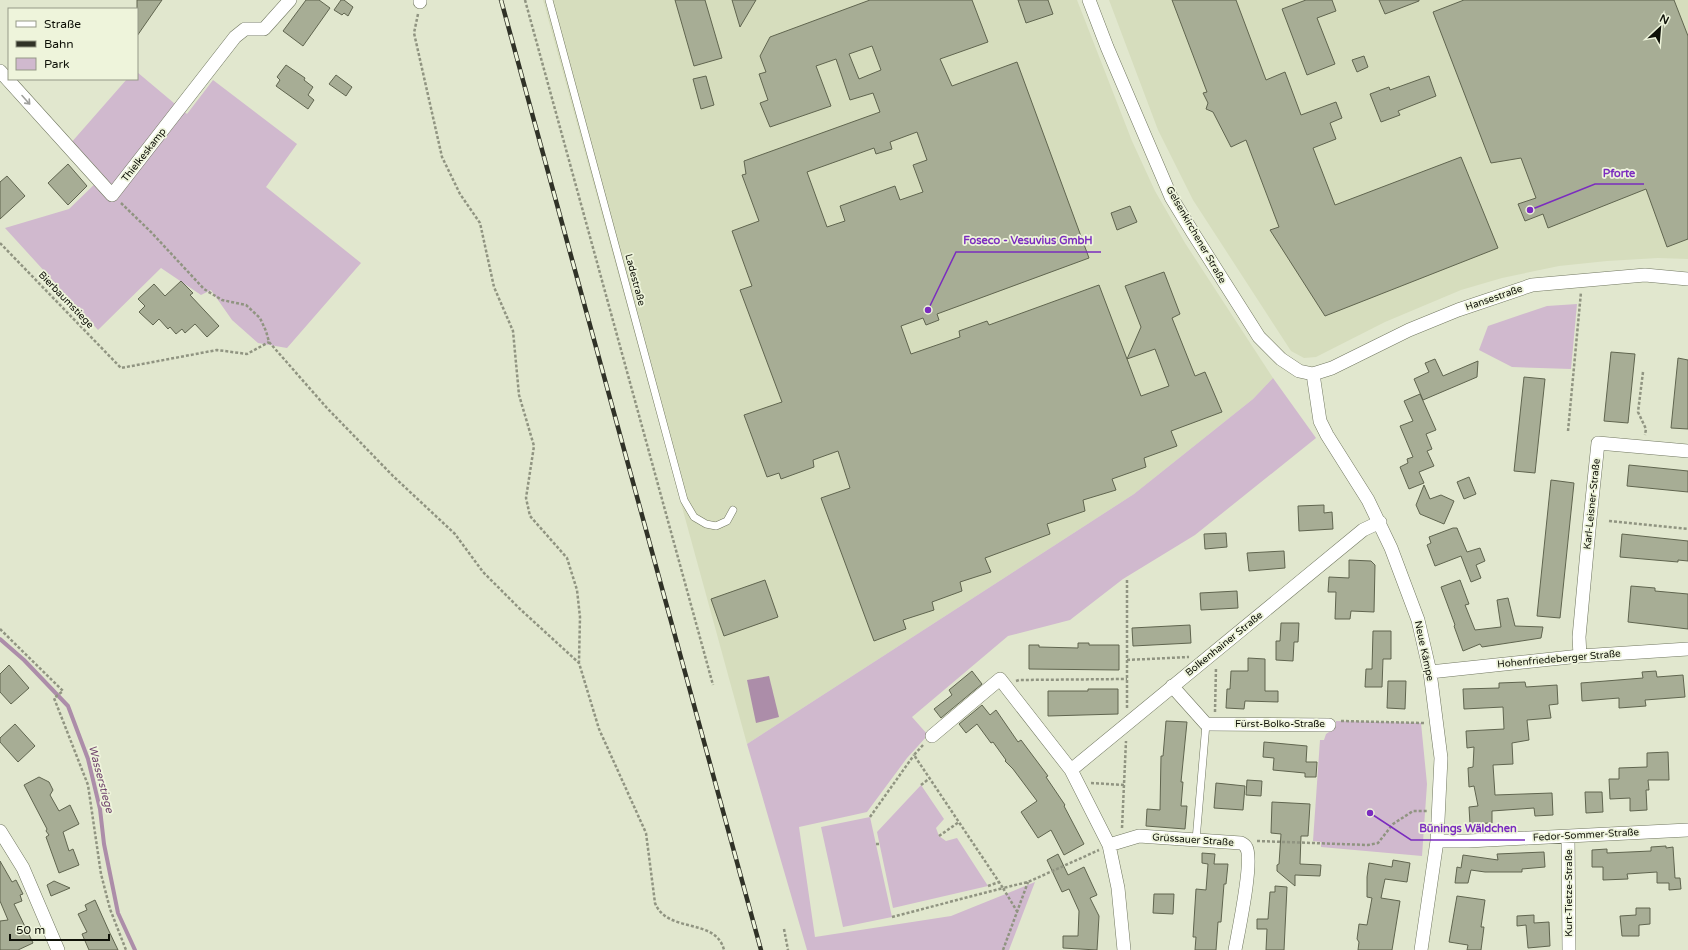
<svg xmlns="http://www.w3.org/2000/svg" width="1688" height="950" font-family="'Varela Round',sans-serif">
<rect width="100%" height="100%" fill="#e1e7ce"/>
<!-- built -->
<path fill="#d6ddbd" d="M543 0H1077L1132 141 1155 191 1185 243 1273 378 1253 399 1134 494 747 744Z
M1109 0H1688V259L1658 258 1607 261 1559 266 1502 278 1461 290 1385 322 1316 357 1304 358 1291 351 1193 200 1158 130Z"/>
<!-- green -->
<path fill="#d0b9ce" d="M137 72 187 114 213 80 297 144 266 187 361 263 287 348 258 343 232 320 211 290 201 295 161 268 98 330 5 228 69 209 102 177 70 144 127 79H137Z
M1577 304 1571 369 1512 367 1479 350 1488 326 1547 306Z
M1273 378 1316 438 1195 535 1123 579 1070 620 1008 636 912 717 928 735 907 758 867 812 799 827 815 937 951 916 1035 882 1009 950H807L747 744 1134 494 1253 399Z
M1336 721 1421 723 1427 784 1422 856 1321 847V842L1313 841 1320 740H1324L1326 734 1335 728Z
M921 785 944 819 936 828 939 836 946 841 957 838 988 886 893 908 877 832Z
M870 817 892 917 843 927 821 827Z"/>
<!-- water -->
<path fill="#ac8da9" d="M769 676 779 717 756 723 747 680Z"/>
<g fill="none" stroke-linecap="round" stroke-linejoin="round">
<!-- stream -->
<path stroke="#ac8da9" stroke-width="4" d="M0 639 24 660 68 706 88 759 100 809 104 844 118 913 135 950"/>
</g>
<!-- building -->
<path fill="#a7ad95" stroke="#60654f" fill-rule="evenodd" d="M137 0H162L137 36Z
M306 0H319L330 8 303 46 283 31Z
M341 0H344L353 7 348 16 344 13 342 15 334 10Z
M675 0H705L722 58 694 66Z
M732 0H756L740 27Z
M870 0H972L988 42 940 59 952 86 1017 62 1089 258 937 314 939 320 926 325 923 318 901 326 911 354 960 337 959 331 987 321 989 325 1099 285 1127 359 1141 327 1125 286 1164 272 1180 314 1172 318 1195 376 1205 372 1222 412 1171 431 1177 446 1144 458 1146 467 1112 479 1116 490 1083 500 1085 511 1047 524 1050 534 985 558 991 572 960 582 962 591 932 602 934 610 903 620 906 629 874 641 821 498 850 488 838 451 813 460 814 467 781 479 779 473 767 477 744 415 782 402 740 290 752 286 732 231 759 221 742 175 746 174 744 161 880 112 873 93 850 100 836 59 816 66 831 106 770 127 760 103 768 100 759 74 766 72 760 56 770 37ZM872 46 881 70 859 79 849 54ZM917 132 927 160 913 165 923 192 900 200 895 186 840 206 845 221 827 227 807 172 874 148 876 154 892 149 890 142ZM1155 349 1169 386 1141 396 1127 359Z
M1018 0H1048L1053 14 1026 23Z
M1172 0H1236L1266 80 1285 72 1301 115 1336 102 1342 118 1330 123 1336 139 1313 148 1335 205 1461 157 1498 248 1325 316 1270 230 1279 227 1246 140 1231 147 1213 112 1206 109 1208 103 1203 93 1207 92Z
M1306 0H1332L1336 11 1317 18 1335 64 1307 75 1282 9Z
M1379 0H1419V1L1385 14Z
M1464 0H1674L1688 36V239L1667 247 1646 189 1548 228 1543 214 1525 221 1518 204 1536 198 1521 158 1491 163 1433 12Z
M1364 56 1368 67 1357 72 1352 60Z
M286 65 305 78 304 80 313 87 308 95 314 100 308 109 276 86 280 80 277 77Z
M336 75 352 87 346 96 329 84Z
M706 76 714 105 701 109 693 79Z
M1429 76 1436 96 1398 111 1400 115 1381 122 1370 94 1389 87 1390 90Z
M68 164 87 186 68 205 48 183Z
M7 176 25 196 0 219V182Z
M1130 206 1137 222 1117 230 1111 213Z
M181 281 193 293 190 295 219 326 207 337 195 324 185 333 182 329 176 334 170 327 168 329 159 319 153 325 139 312 145 306 138 299 154 284 165 296Z
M1611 352 1635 354 1628 423 1604 421Z
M1678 358 1688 360V429L1671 428Z
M1435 359 1443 376 1478 361 1477 377 1423 400 1414 379 1429 372 1425 363Z
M1524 377 1545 379 1535 473 1514 471Z
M1420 394 1436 430 1426 434 1432 449 1427 451 1434 466 1419 472 1424 483 1409 489 1400 467 1408 463 1407 459 1413 457 1400 426 1413 421 1404 401Z
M1629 465 1688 471V492L1627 486Z
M1469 477 1476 494 1464 499 1457 482Z
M1551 480 1574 483 1560 618 1537 616Z
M1424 485 1430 499 1441 495 1454 501 1444 524 1420 514 1416 505Z
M1324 505V513L1332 512 1333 529 1299 531 1298 506Z
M1453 528H1457L1467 552 1480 548 1485 561 1476 565 1481 578 1471 582 1461 556 1435 566 1427 545 1431 543 1429 537Z
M1226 533 1227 547 1205 549 1204 534Z
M1622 534 1688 541V561L1678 560V562L1620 557Z
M1284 551 1285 568 1249 571 1247 553Z
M1349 560 1371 561 1375 565 1374 612 1351 611 1350 619H1335L1336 592H1328L1329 577 1349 578Z
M765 580 778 617 724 636 711 599Z
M1460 580 1469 604 1465 605 1475 630 1501 627 1497 600 1508 598 1515 626 1543 627 1541 638 1482 647 1480 644 1463 651 1454 626 1455 625 1441 587Z
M1631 586 1655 588V591L1688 594V629L1628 622Z
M1237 591 1238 608 1201 610 1200 593Z
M1281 623H1299L1298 642H1294L1293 661 1276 660V641H1280Z
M1190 625 1191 643 1133 646 1132 628Z
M1373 631H1391V659H1383L1382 687H1365L1366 669H1372Z
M1078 643H1089V645H1119V670L1029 669V645H1039V647L1078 648Z
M1248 658 1265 659V691H1278V702L1245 701 1244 709 1226 708 1227 689H1230L1231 671H1248Z
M9 665 29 688 11 704 0 692V674Z
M972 671 982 684 941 718 934 709 952 695 949 690Z
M1656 671 1657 677 1683 675 1685 697 1645 700 1646 706 1619 708V698L1582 701 1581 683 1643 678 1642 672Z
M1388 681H1406L1405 709 1387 708Z
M1525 682 1526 687 1557 685 1558 704 1549 705 1551 718 1527 720 1529 740 1512 743 1513 764 1493 765 1495 795 1552 793 1553 815 1535 816 1534 808 1492 811V823L1470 824 1469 807 1478 806 1474 786 1469 787 1468 768 1473 767 1474 747 1467 748 1466 731 1504 729 1503 707 1464 709 1463 689 1499 688V683Z
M1088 689H1118V714L1048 716V691H1088Z
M982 705 990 715 996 710 1018 742 1021 740 1048 776 1046 777 1065 805 1064 806 1084 844 1064 855 1051 830 1038 838 1021 812 1037 801 1013 769 1005 761 1006 760 993 742 991 743 977 724 966 733 959 724Z
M1166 721 1187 722 1181 782H1183L1181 806H1187L1185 829 1146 826 1147 809 1160 810 1161 756H1163Z
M15 724 35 746 18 762 0 742V738Z
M1264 742 1307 746 1306 762H1317L1316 777H1305V773L1273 770 1274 758 1263 757Z
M1668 752 1669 780H1648L1649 790H1646L1647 810 1630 811V798L1610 799 1609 779H1619V768L1647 767V753Z
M39 777 49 782 53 790 50 795 59 811 70 805 79 824 63 832 69 851 73 849 79 865 59 873 46 837 49 835 46 831 47 829 24 785Z
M1247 780 1262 781 1261 796 1246 795Z
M1216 783 1245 786 1243 810 1214 808Z
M1585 792H1602L1603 812 1586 813Z
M1272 802 1310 804 1308 836H1301L1300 864 1321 865 1320 876 1295 875V886L1277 871V865L1279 864 1281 834 1271 833Z
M1666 846V848L1673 847 1675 878H1680L1681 889 1669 890V883H1657V872L1627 874 1628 879 1603 880V867H1592V850L1607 849V853L1651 851V847Z
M1544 852 1545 867 1522 869V872H1485L1471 870 1468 883H1455L1457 867 1461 868 1463 855 1498 860 1497 854Z
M1202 853 1215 854 1214 864H1228L1226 884H1224L1221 922H1218L1216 950H1195L1196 937H1193L1196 889 1206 890 1208 864 1202 863Z
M1058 854 1068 875 1084 867 1097 895 1090 898 1099 916 1097 950 1063 948V936H1078L1079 911 1069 889 1062 892 1047 860Z
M1393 860 1410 863 1407 882 1385 879 1381 898 1400 901 1392 950H1358L1359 942 1357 939 1359 924 1367 925 1372 898 1367 897V877L1369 863 1392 867Z
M0 861 12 882 16 880 23 894 20 895 22 901 14 904 33 943 18 950H0V921L8 920 0 901Z
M54 881 70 888 51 896 47 885Z
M1275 886 1287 887 1284 950H1266L1267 929H1257V919H1268L1270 892H1275Z
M1154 894H1174L1173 914 1153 913Z
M1457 896 1485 900 1481 927H1484L1481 950H1467L1468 945 1449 942Z
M95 900 108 929 118 950H89L82 934 87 932 78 914 87 910 85 905Z
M1636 908H1650V924L1639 925V936H1622L1620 916 1636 915Z
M1534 915V923L1549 922 1550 946 1528 948 1526 925 1517 926V916Z"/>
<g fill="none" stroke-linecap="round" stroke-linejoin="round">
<defs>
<path id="lane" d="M549 0 684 500 694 517 706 524 716 526 727 521 733 510
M1196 840 1206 724"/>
<path id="street" d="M420 0V2
M1089 0 1107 47 1171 197 1193 233 1259 337 1281 359 1299 371 1313 374
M0 71 112 195 235 37 245 29H264L290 0
M1313 374 1320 421 1327 435 1368 500 1391 548 1418 620 1430 672 1441 758 1437 841 1421 950
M1313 374 1332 368 1409 330 1458 310 1532 285 1645 275 1688 279
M1580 656 1579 637 1590 519 1598 443 1688 451
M1430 672 1580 656 1688 649
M1172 686 1206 724 1329 725
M932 736 1000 679 1071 770
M0 831 23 868 58 950
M1568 837 1569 950
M1437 841H1468L1688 830
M1109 845 1139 836 1241 843C1243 844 1245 845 1246 847 1254 859 1238 933 1235 950
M1124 950 1118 888 1109 845 1071 770 1363 530 1380 522"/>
</defs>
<!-- lane casing -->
<use href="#lane" stroke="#717760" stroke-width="8"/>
<!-- street casing -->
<use href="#street" stroke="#717760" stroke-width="14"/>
<!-- path -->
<path stroke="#909481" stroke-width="2.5" stroke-dasharray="3 2" stroke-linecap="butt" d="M525 0 713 685
M418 14 414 33 442 157 460 194 480 223 494 287 513 331 519 395 534 446 526 498 530 516 567 558 577 590 580 617 579 662
M121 203 151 232 204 289 222 300 246 305 260 318 266 331 269 342 327 408 393 476 455 534 483 572 520 609 579 663 599 729 646 833 655 903C667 934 716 917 724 950
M0 243 121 368 217 350 247 354 269 342
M1643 372 1638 412 1646 429 1645 435
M1568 431 1581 292
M1609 521 1688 529
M1127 580V708
M0 629 63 691 54 698 88 785 101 874 110 909 126 950
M1127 660 1189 657
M1016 681 1019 680 1127 679
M1215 712 1216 667
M1341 721 1424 723
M923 745 914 755 1003 888 1028 882 1099 850
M1091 783 1124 785
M921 785 930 778
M870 817 914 755
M1122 828 1126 741
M939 836 959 822
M1257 841 1368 845 1378 843 1393 824 1413 811H1427
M876 844H879
M988 886 999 882
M892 917 1003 888 1018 913
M784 929 788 950
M1003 950 1028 882"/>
<!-- lane -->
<use href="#lane" stroke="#fff" stroke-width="7"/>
<!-- street -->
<use href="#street" stroke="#fff" stroke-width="13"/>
<defs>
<path id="rail" d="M501 0 761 950"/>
</defs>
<!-- rail casing -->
<use href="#rail" stroke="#303227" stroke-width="4.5"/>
<!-- rail -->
<use href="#rail" stroke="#eef4db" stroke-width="3" stroke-dasharray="9" stroke-linecap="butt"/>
</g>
<!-- one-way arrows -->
<defs><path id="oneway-shaft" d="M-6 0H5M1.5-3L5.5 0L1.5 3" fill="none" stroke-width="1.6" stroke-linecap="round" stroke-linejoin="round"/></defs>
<use stroke="#9fa09c" href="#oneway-shaft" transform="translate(26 100) rotate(48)"/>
<g text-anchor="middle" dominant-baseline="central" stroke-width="3.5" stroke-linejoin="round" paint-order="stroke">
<!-- street labels -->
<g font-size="10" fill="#0f1108" stroke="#eef4db">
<text transform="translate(144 155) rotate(-52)">Thielkeskamp</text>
<text transform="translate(1196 235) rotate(60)">Gelsenkirchener Straße</text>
<text transform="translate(635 280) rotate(75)">Ladestraße</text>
<text transform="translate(1494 298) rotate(-19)">Hansestraße</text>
<text transform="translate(66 300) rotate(46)">Bierbaumstiege</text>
<text transform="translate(1592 504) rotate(-84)">Karl-Leisner-Straße</text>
<text transform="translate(1224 644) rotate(-39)">Bolkenhainer Straße</text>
<text transform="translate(1424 651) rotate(78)">Neue Kämpe</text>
<text transform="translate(1559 659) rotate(-5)">Hohenfriedeberger Straße</text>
<text x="1280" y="724">Fürst-Bolko-Straße</text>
<text transform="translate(1586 835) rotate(-3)">Fedor-Sommer-Straße</text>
<text transform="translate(1193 840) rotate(4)">Grüssauer Straße</text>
<text transform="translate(1569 893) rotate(-90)">Kurt-Tietze-Straße</text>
</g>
<!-- water labels -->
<g font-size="11" font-style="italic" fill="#70446d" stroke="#eef4db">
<text transform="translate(101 779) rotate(75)">Wasserstiege</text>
</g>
</g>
<!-- callouts -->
<path fill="none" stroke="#7b2cbf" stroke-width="1.5" d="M1530 210L1595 184H1644M928 310L956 252H1101M1370 813L1411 840H1525"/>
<g fill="#7b2cbf" stroke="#eef4db" stroke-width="1.5">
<circle cx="1530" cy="210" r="4"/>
<circle cx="928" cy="310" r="4"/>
<circle cx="1370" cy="813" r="4"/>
</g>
<g font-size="11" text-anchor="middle" font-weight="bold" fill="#7b2cbf" stroke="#eef4db" stroke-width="3.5" stroke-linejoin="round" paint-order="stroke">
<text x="1619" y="177">Pforte</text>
<text x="1028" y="244">Foseco - Vesuvius GmbH</text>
<text x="1468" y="832">Bünings Wäldchen</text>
</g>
<!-- legend -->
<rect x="8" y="8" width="130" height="72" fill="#eef4db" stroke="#959987"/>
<rect x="16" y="21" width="20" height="6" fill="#ffffff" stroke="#959987"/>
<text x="44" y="28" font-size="12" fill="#0f1108">Straße</text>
<rect x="16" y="41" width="20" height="6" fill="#303227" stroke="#959987"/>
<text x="44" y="48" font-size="12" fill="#0f1108">Bahn</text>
<rect x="16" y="58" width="20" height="12" fill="#d0b9ce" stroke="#959987"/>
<text x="44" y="68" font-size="12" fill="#0f1108">Park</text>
<!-- north arrow -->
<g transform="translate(1660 28) rotate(26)" stroke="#eef4db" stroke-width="3" paint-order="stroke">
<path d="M0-3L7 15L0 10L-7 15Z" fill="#0f1108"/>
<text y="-6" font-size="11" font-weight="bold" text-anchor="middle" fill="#0f1108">N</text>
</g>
<!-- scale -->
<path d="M10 934v6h99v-6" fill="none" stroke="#0f1108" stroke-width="2"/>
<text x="16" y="934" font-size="12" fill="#0f1108" stroke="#eef4db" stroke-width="3" paint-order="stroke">50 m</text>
</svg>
